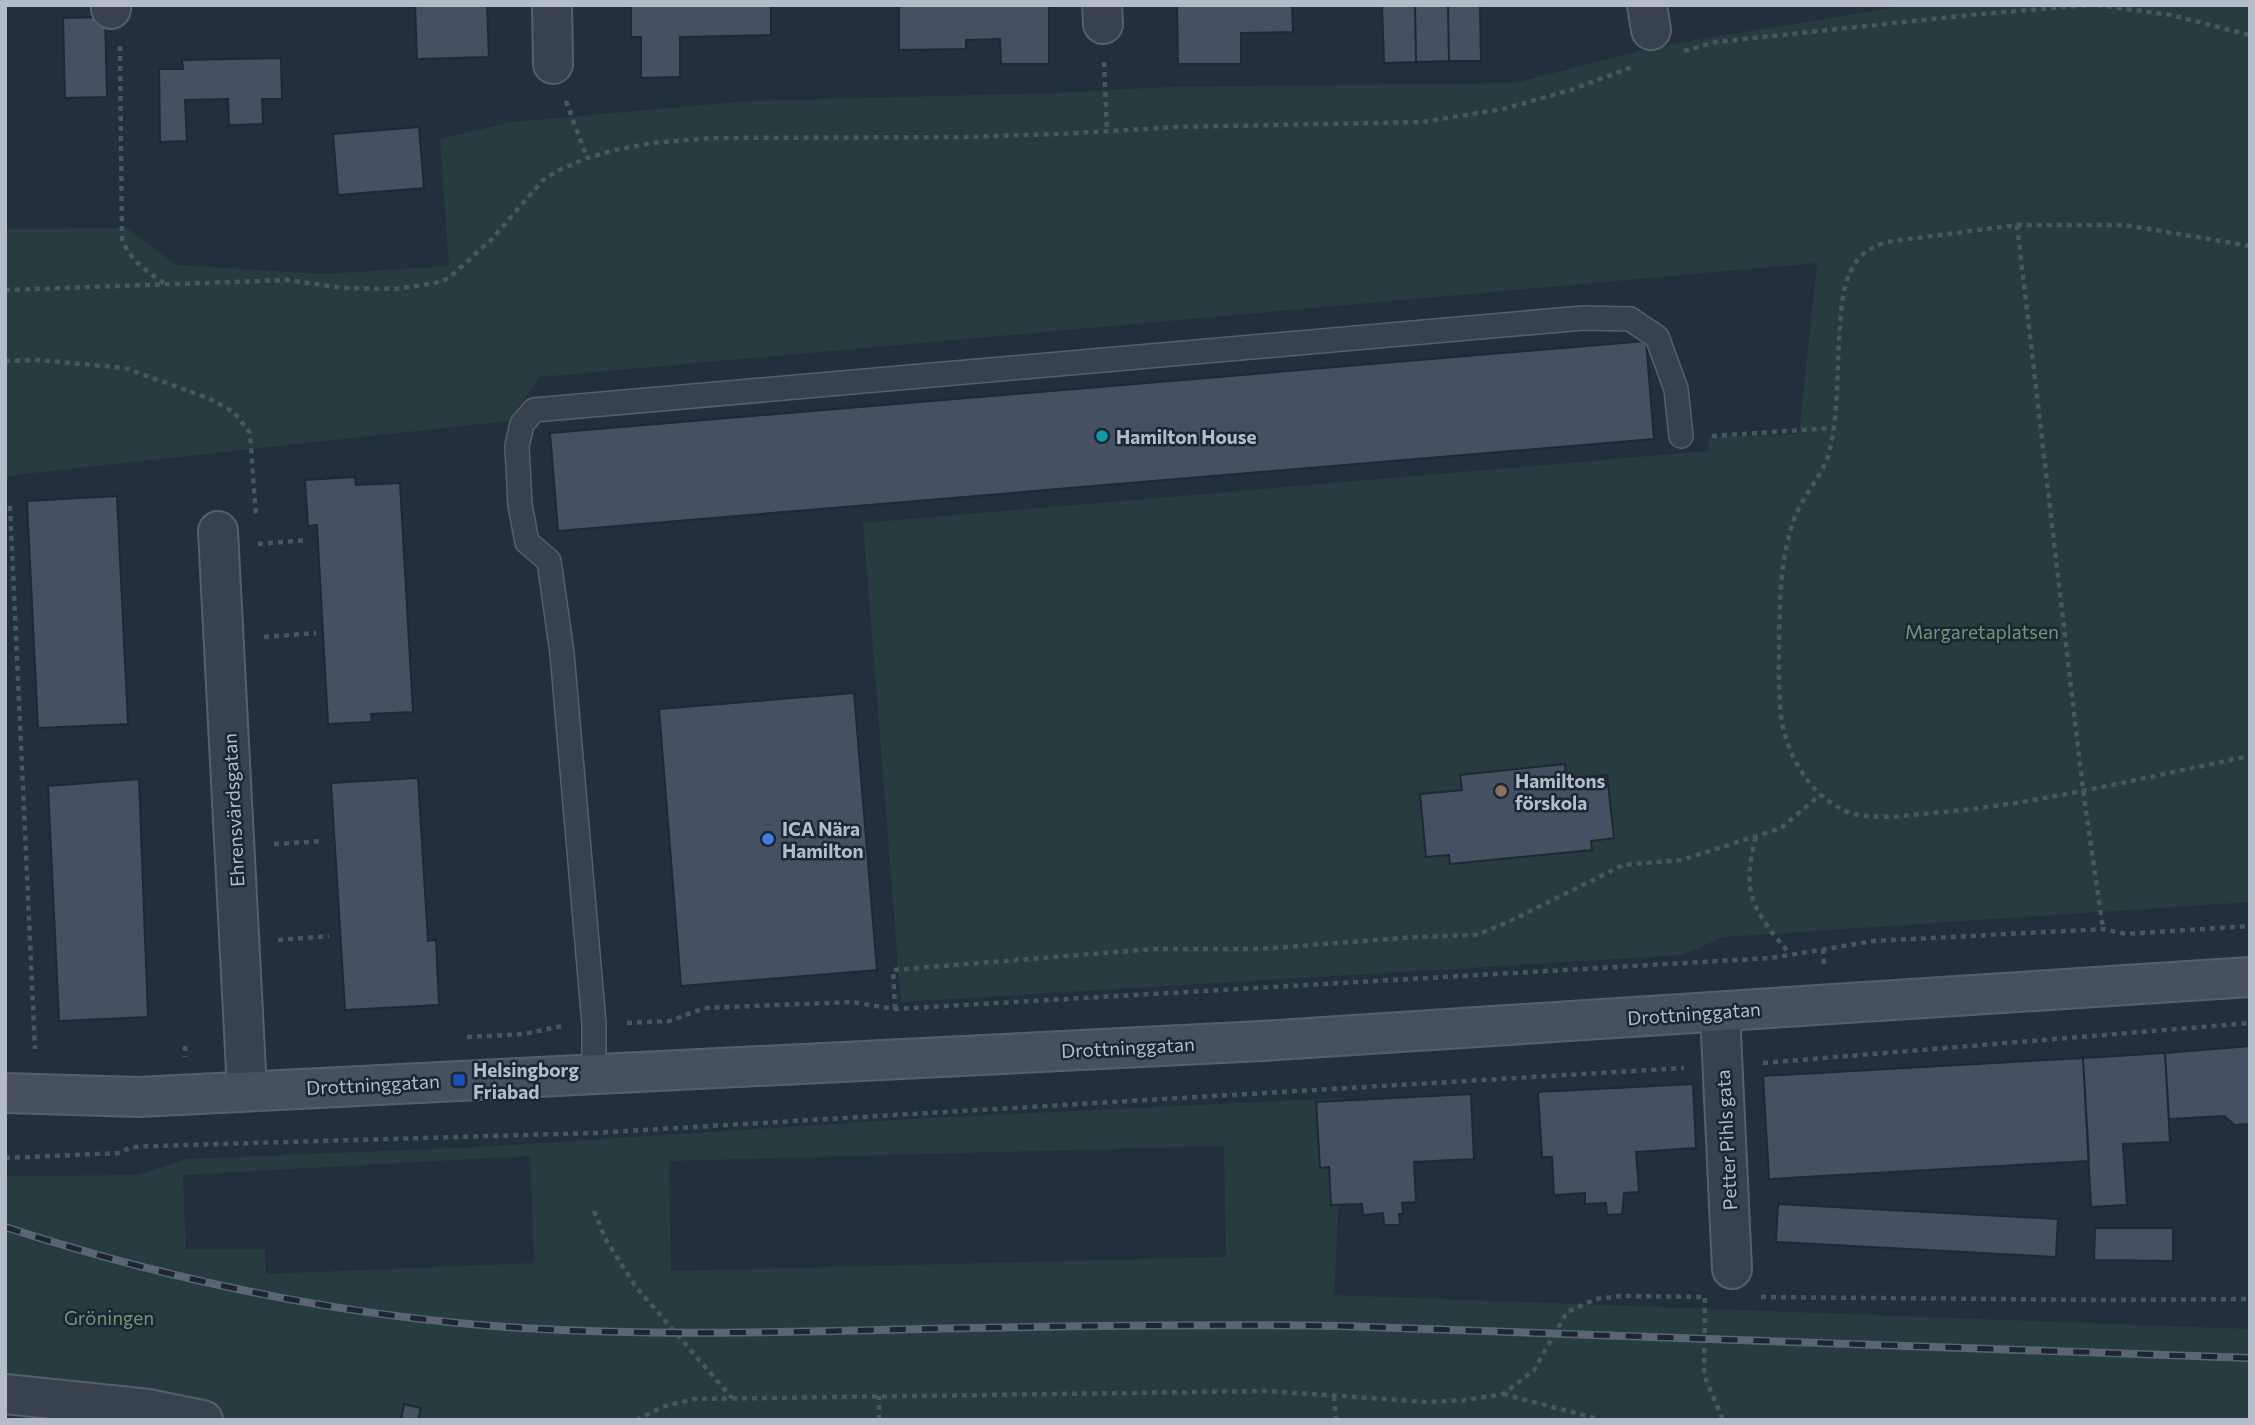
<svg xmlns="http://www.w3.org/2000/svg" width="2255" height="1425" font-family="Commissioner,sans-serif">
<rect width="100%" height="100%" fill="#242f3e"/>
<!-- green -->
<path fill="#263c3f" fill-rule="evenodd" d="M1907 5H2250V902L1724 937 1682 955 901 1002 863 523 1709 451V437L1799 434 1817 263 540 377 508 421 23 474 5 478V229L127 228 176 265 324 274 449 266 440 139 512 122 749 101 1054 93 1168 87 1515 83 1654 47Z
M1344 1098 1334 1295 2250 1329V1420H59L5 1412V1176L138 1175 187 1159 481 1147 927 1118ZM1224 1146 1226 1257 671 1271 669 1161ZM530 1156 534 1263 266 1274 265 1249H186L183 1175Z"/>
<!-- building -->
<path fill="#455162" stroke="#1f2835" stroke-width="2" d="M415 5H487L489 57 417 59Z
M631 5H771V35L680 37V77L641 78V37H631Z
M899 5H1049V64H1001L1000 39 966 40V49L899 50Z
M1177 5H1292L1293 32 1241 33V64H1178Z
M1382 5H1415L1416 62 1384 63Z
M1415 5H1448L1449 61 1416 62Z
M1448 5H1480L1481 61H1449Z
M105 17 107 97 65 98 63 18Z
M281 58 282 99H262L263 124 229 125 228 99 185 100 187 141 160 142 159 69H183L182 60Z
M419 127 424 188 338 195 333 134Z
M1646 341 1654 439 558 531 550 433Z
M355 477 356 485 400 483 413 712 371 714 372 722 328 724 317 525 308 526 305 480Z
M117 496 128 724 38 728 27 501Z
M854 693 877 970 681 986 659 709Z
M1565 764 1566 779 1607 775 1614 838 1591 841 1592 850 1450 864 1449 855 1426 857 1420 794 1462 790 1460 775Z
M418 778 428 941 436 940 439 1005 345 1010 331 783Z
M139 779 148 1017 59 1021 48 786Z
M2250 1046V1124L2235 1125 2224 1116 2169 1119 2165 1053Z
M2165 1053 2170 1142 2123 1144 2127 1205 2091 1207 2083 1058Z
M2083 1058 2089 1161 1769 1179 1763 1076Z
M1693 1084 1696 1148 1636 1152 1639 1192 1624 1193 1622 1214 1607 1215 1606 1203 1585 1204V1193L1554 1195 1552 1157H1542L1538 1092Z
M1471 1094 1474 1159 1414 1162 1416 1202 1402 1203 1403 1214H1399L1400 1225H1384L1383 1213 1363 1215 1362 1204 1331 1205 1329 1167 1320 1168 1316 1102Z
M1778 1204 2058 1219 2056 1257 1776 1242Z
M2095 1228H2173V1261L2094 1260Z
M404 1404 421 1408 418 1420H401Z"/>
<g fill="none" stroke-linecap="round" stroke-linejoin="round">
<defs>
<path id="lane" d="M594 1073V1024L562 653 549 561 527 542 520 505 517 446 522 424 534 410 1583 318 1630 319 1657 337 1676 389 1681 436"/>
<path id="street" d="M111 5V9
M552 5 553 64
M1102 5 1103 24
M1647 5 1651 30
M218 531 247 1090
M1720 1012 1732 1269
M5 1394 149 1409 203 1420"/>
<path id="secondary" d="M5 1093 138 1097 1262 1041 2250 977"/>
</defs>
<!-- lane casing -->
<use href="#lane" stroke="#565f6c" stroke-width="26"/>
<!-- street casing -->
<use href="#street" stroke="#565f6c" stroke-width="42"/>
<!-- secondary casing -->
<use href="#secondary" stroke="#565f6c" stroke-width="42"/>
<!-- path -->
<path stroke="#44595c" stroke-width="4.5" stroke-dasharray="5 5" stroke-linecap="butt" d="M2097 5 2171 15 2250 35
M120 46 122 239C129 260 148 272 165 284
M1684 51 1716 42 1970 15 2088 5
M1104 62 1107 131
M566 101 587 158
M2017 225 2083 790 2103 929
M2250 246 2125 225H2017L1886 242C1874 247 1863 251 1856 262 1841 283 1841 314 1839 339 1837 375 1838 413 1830 449 1825 473 1803 495 1794 519 1780 561 1780 596 1779 639 1779 667 1778 696 1782 723 1787 749 1802 779 1822 796 1832 804 1842 811 1854 814 1879 820 1908 815 1933 813 2040 804 2145 777 2250 756
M5 290 288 280 343 288 396 289 435 283 449 278 491 240 543 180 559 170 587 158 615 150 652 143 712 138 962 137 1060 134 1177 127 1422 122 1503 109 1571 90 1635 66
M5 361 38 360 125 368 208 398 234 412 250 433 256 517
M1712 436 1834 428
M10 506 35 1049
M258 544 308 540
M264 637 316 633
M1756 837C1740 893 1754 912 1790 954
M274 844 324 841
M278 940 329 936
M1823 949 1824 966
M895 1009 893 970 1153 949H1259L1415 937 1476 935 1506 923 1623 865 1682 860 1781 828 1820 795
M627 1023 670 1021 704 1008 851 1002 895 1009 1771 958 1874 941 2103 929 2126 934 2250 926
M467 1037 524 1034 562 1026
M185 1046V1057
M1763 1063 2250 1023
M5 1158 120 1153 131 1147 186 1145 593 1133 1684 1068
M594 1211 606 1240 636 1287 732 1398
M1761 1297 2108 1300 2250 1299
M1705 1298 1704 1375 1723 1420
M1503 1394 1602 1420
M1334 1396 1336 1420
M636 1420 665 1406 694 1399 1268 1391 1427 1402 1467 1400 1503 1394 1534 1370 1567 1312 1596 1299 1621 1296 1703 1297
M879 1420V1396"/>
<!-- lane -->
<use href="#lane" stroke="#38414e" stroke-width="23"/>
<!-- street -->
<use href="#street" stroke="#38414e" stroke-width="38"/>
<!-- secondary -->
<use href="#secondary" stroke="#465061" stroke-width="38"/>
<defs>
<path id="rail" d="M5 1227C172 1281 346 1317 522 1328 655 1336 788 1332 920 1329 1060 1326 1200 1324 1340 1326L2250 1358"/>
</defs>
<!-- rail casing -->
<use href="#rail" stroke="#5a6575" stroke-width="8"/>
<!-- rail -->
<use href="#rail" stroke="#1d2633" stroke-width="5" stroke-dasharray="16" stroke-linecap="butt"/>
</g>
<!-- markers -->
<circle fill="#0f9aa8" stroke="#1d2633" stroke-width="2.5" cx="1102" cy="436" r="7"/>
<circle fill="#8d6e63" stroke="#1d2633" stroke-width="2.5" cx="1501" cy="791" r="7"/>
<circle fill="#3f7fe0" stroke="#1d2633" stroke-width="2.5" cx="768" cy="839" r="7"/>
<rect fill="#1a4fb4" stroke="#1d2633" stroke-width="2.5" x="452" y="1073" width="14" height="14" rx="3.5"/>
<g text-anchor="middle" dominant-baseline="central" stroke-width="5" stroke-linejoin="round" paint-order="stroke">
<!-- poi labels -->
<g font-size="19" font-weight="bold" fill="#b4bcc9" stroke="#1d2633" text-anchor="start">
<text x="1116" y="436">Hamilton House</text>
<text x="1515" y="780">Hamiltons<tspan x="1515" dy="22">förskola</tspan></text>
<text x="782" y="828">ICA Nära<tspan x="782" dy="22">Hamilton</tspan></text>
<text x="473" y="1069">Helsingborg<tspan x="473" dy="22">Friabad</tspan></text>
</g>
<!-- park labels -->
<g font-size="19" fill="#6b9a76" stroke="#1d2633">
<text x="1982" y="631">Margaretaplatsen</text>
<text x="109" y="1317">Gröningen</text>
</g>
<!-- street labels -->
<g font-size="19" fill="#b4bcc9" stroke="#1d2633">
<text transform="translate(233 810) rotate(-93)">Ehrensvärdsgatan</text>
<text transform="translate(1694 1013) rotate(-4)">Drottninggatan</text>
<text transform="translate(1128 1047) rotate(-3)">Drottninggatan</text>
<text transform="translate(373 1084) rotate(-3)">Drottninggatan</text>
<text transform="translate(1726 1140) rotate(-93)">Petter Pihls gata</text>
</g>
</g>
<!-- border -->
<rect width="2255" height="1425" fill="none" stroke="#b4bcc9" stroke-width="14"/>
</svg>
